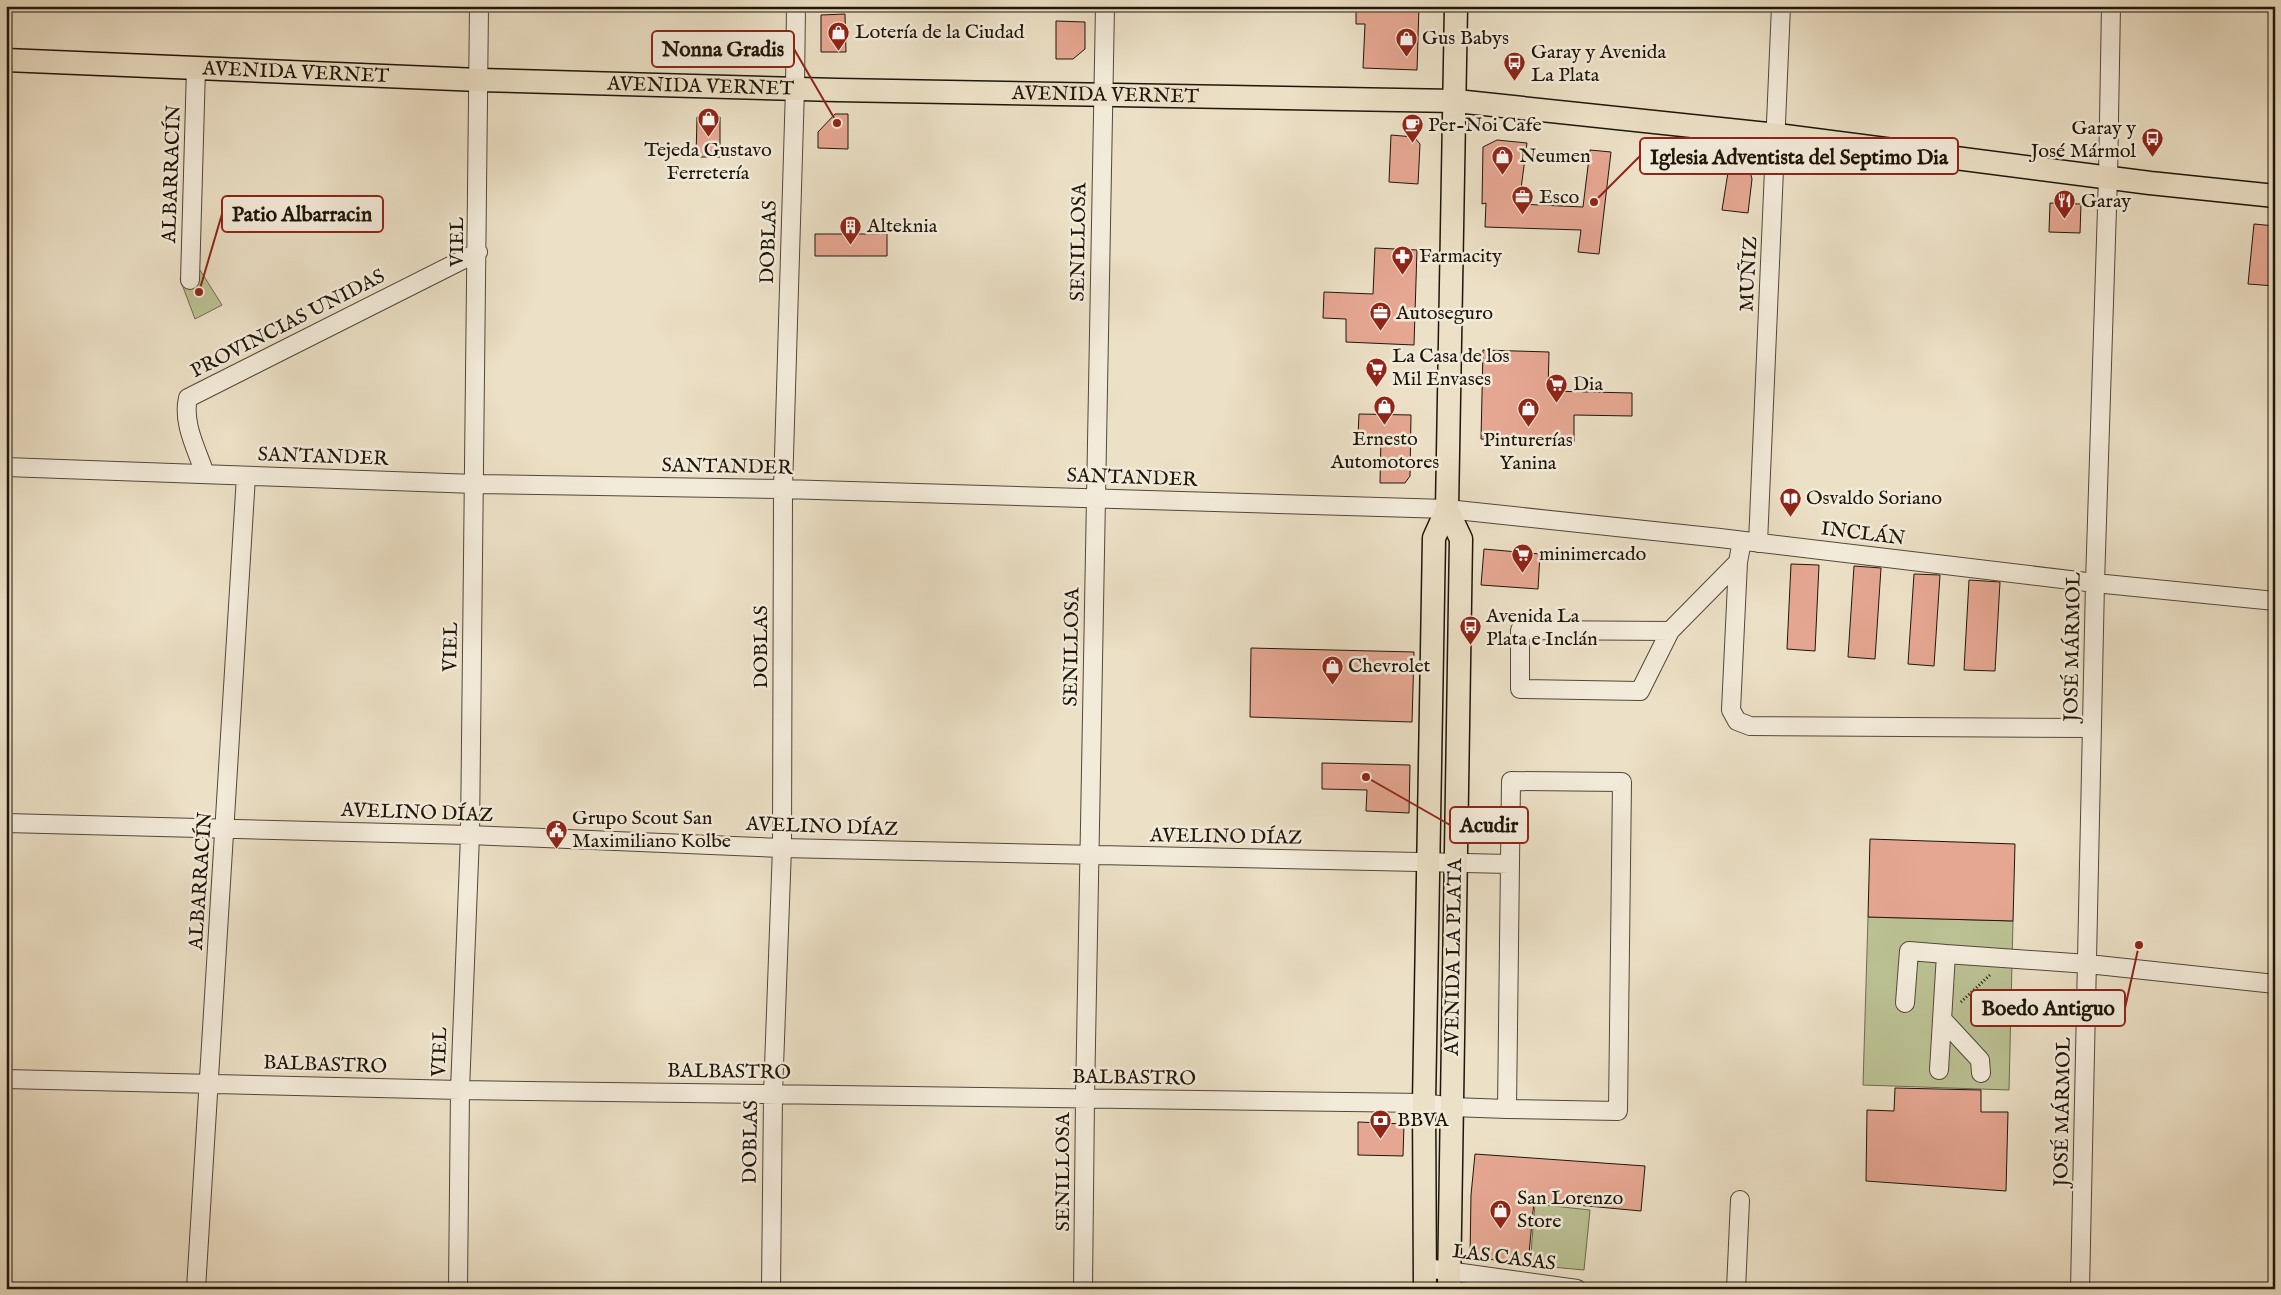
<svg xmlns="http://www.w3.org/2000/svg" width="2281" height="1295" font-family="'IM FELL English',serif">
<rect width="100%" height="100%" fill="#ece0c6"/>
<filter id="stains"><feTurbulence type="fractalNoise" baseFrequency=".004" numOctaves="4"/><feColorMatrix values="0 0 0 0 .2 0 0 0 0 .09 0 0 0 0 .02 0 0 0 .5 -.17"/></filter>
<radialGradient id="worn" r=".72"><stop offset=".6" stop-color="#630" stop-opacity="0"/><stop offset="1" stop-color="#630" stop-opacity=".3"/></radialGradient>
<!-- green -->
<path fill="#bbc193" stroke="#6c6c4e" d="M200 270 222 305 195 319 180 279Z
M1868 917 2013 921 2009 1090 1863 1085Z
M1535 1204 1590 1210 1584 1270 1530 1265Z"/>
<!-- building -->
<path fill="#e6a792" stroke="#1e160a" d="M1356 6H1419L1417 70 1363 68 1365 24H1356Z
M845 14 846 52H821V15Z
M1056 21 1085 22V49L1073 59H1056Z
M835 114H848V149L818 148V132Z
M697 117H720V157H696Z
M1391 135 1414 137 1420 144 1418 184 1389 182Z
M1497 140 1527 143 1519 204 1583 207 1590 150 1611 152 1599 254 1578 252 1581 230 1485 227 1486 203 1482 204 1483 147Z
M1729 166 1744 167 1750 172 1752 179 1748 213 1722 210Z
M2050 203 2081 204 2080 233 2049 232Z
M2254 224 2275 226V286L2248 284Z
M815 234H887V256H815Z
M1375 248 1417 250 1414 345 1346 342V319L1323 318 1324 292 1373 294Z
M1483 350 1549 352 1548 391 1632 393V416L1574 415V442L1481 439Z
M1359 414 1411 415 1410 476 1405 483H1380L1381 437 1358 436Z
M1484 549 1540 554 1538 589 1481 585Z
M1791 564 1819 565 1815 651 1787 649Z
M1854 566 1881 568 1875 659 1848 657Z
M1914 574 1940 575 1934 666 1908 664Z
M1969 580 2000 582 1995 671 1964 670Z
M1251 648 1414 652 1412 722 1250 717Z
M1322 763 1410 765 1409 813 1366 811 1367 790 1322 789Z
M1870 839 2015 844 2013 921 1868 917Z
M1895 1088 1981 1090V1112H2008L2006 1191 1866 1181 1867 1110 1894 1111Z
M1358 1122 1404 1124 1403 1156 1358 1155Z
M1475 1154 1645 1166 1641 1211 1534 1201 1528 1264 1470 1257 1471 1195Z"/>
<g fill="none" stroke-linecap="round" stroke-linejoin="round">
<defs>
<path id="minor" d="M190 280 196 68
M6 467 475 484 783 489 1447 509 1720 538 2095 583 2275 601
M205 474C197 450 182 423 188 398L478 252
M1742 541 1738 562 1731 710 1737 721 1750 726 2092 728
M1758 543 1781 6
M1670 631 1520 630V689L1640 691 1670 631 1738 562
M1511 781 1622 782 1618 1111 1507 1109Z
M6 823 470 835 782 848 1510 864
M1905 1003 1909 951 1946 954
M1942 1019 1980 1060 1981 1073
M1939 1070 1946 954 2088 964 2275 984
M6 1079 460 1090 1424 1103 1452 1107 1507 1109
M1426 1268 1577 1289
M196 1289 246 476
M458 1289 460 1090 470 835 479 6
M771 1289 773 1094 782 848 783 489 795 88 796 6
M1083 1289 1085 1098 1105 6
M1736 1289 1740 1200
M2080 1289 2095 583 2108 177 2111 6"/>
<g id="major">
<path id="s1" d="M6 60 479 80 837 90 1456 101 1777 135 2150 183 2275 196"/>
<path d="M1447 509 1461 539 1449 1289"/>
<path d="M1425 1289 1424 1103 1434 538 1447 509 1456 6"/>
</g>
</defs>
<!-- minor casing -->
<use href="#minor" stroke="#524839" stroke-width="20"/>
<!-- major casing -->
<use href="#major" stroke="#1e160a" stroke-width="25"/>
<!-- path -->
<path stroke="#1e160a" stroke-width="3" stroke-dasharray="1 2.5" stroke-linecap="butt" d="M1961 1002 1991 974"/>
<!-- minor -->
<use href="#minor" stroke="#f3ebda" stroke-width="18"/>
<!-- major -->
<use href="#major" stroke="#ece0c6" stroke-width="22"/>
</g>
<!-- icons -->
<defs>
<symbol id="shop-pin" viewBox="-11 -11 22 30"><path d="M0 17L-7.5 6A9.5 9.5 0 1 1 7.5 6Z" fill="#8f2418" stroke="#f3ebda"/><path d="M-5-2.5h2.3a2.7 3.5 0 0 1 5.4 0H5L5.5 6h-11ZM-1.5-2.5h3a1.5 2.3 0 0 0-3 0Z" fill="#fff"/></symbol>
<symbol id="bus-pin" viewBox="-11 -11 22 30"><path d="M0 17L-7.5 6A9.5 9.5 0 1 1 7.5 6Z" fill="#8f2418" stroke="#f3ebda"/><path d="M-5-6H5V4H4V6H2V4H-2V6H-4V4H-5ZM-3.5-4V0h7V-4ZM-3.5 1.2v1.5H-2V1.2ZM2 1.2v1.5H3.5V1.2Z" fill="#fff"/></symbol>
<symbol id="cafe-pin" viewBox="-11 -11 22 30"><path d="M0 17L-7.5 6A9.5 9.5 0 1 1 7.5 6Z" fill="#8f2418" stroke="#f3ebda"/><path d="M-5.5-4.5H6V0H3Q3 3.5 0 3.5H-2.5Q-5.5 3.5-5.5 0ZM3-3.2v2h1.7v-2ZM-6 4.5H4V6H-6Z" fill="#fff"/></symbol>
<symbol id="office-pin" viewBox="-11 -11 22 30"><path d="M0 17L-7.5 6A9.5 9.5 0 1 1 7.5 6Z" fill="#8f2418" stroke="#f3ebda"/><path d="M-6-3h4V-5.5h4V-3h4V5H-6ZM-1-4.5V-3h2v-1.5ZM-6 0V1H6V0Z" fill="#fff"/></symbol>
<symbol id="restaurant-pin" viewBox="-11 -11 22 30"><path d="M0 17L-7.5 6A9.5 9.5 0 1 1 7.5 6Z" fill="#8f2418" stroke="#f3ebda"/><path d="M-5-6h1v4h1v-4h1v4h1v-4h1v5L-1.5 .5V6h-2V.5L-5-1ZM5-6V6H3V1.5H1.5Q1.5-4 5-6Z" fill="#fff"/></symbol>
<symbol id="building-pin" viewBox="-11 -11 22 30"><path d="M0 17L-7.5 6A9.5 9.5 0 1 1 7.5 6Z" fill="#8f2418" stroke="#f3ebda"/><path d="M-4-6H4V6H1V3H-1V6H-4ZM-2.5-4.3h1.7v1.8h-1.7ZM.8-4.3h1.7v1.8H.8ZM-2.5-1h1.7V.8h-1.7ZM.8-1h1.7V.8H.8Z" fill="#fff"/></symbol>
<symbol id="pharmacy-pin" viewBox="-11 -11 22 30"><path d="M0 17L-7.5 6A9.5 9.5 0 1 1 7.5 6Z" fill="#8f2418" stroke="#f3ebda"/><path d="M-2-6h4v4h4v4h-4v4h-4v-4h-4v-4h4Z" fill="#fff"/></symbol>
<symbol id="supermarket-pin" viewBox="-11 -11 22 30"><path d="M0 17L-7.5 6A9.5 9.5 0 1 1 7.5 6Z" fill="#8f2418" stroke="#f3ebda"/><path d="M-6-5.5h2.5l.6 2H6L4.5 2H-2.5L-4.4-4H-6ZM-1.5 3.2a1.3 1.3 0 1 0 .1 0ZM3 3.2a1.3 1.3 0 1 0 .1 0Z" fill="#fff"/></symbol>
<symbol id="library-pin" viewBox="-11 -11 22 30"><path d="M0 17L-7.5 6A9.5 9.5 0 1 1 7.5 6Z" fill="#8f2418" stroke="#f3ebda"/><path d="M-6-4Q-3-5.5-.7-3.5V5Q-3 3-6 4ZM6-4Q3-5.5 .7-3.5V5Q3 3 6 4Z" fill="#fff"/></symbol>
<symbol id="civic-pin" viewBox="-11 -11 22 30"><path d="M0 17L-7.5 6A9.5 9.5 0 1 1 7.5 6Z" fill="#8f2418" stroke="#f3ebda"/><path d="M-.6-6.5H3V-4.5H.6V-3L4-1V1h2V6H-6V1h2V-1L-.6-3ZM-1.2 2.5V6h2.4V2.5Z" fill="#fff"/></symbol>
<symbol id="bank-pin" viewBox="-11 -11 22 30"><path d="M0 17L-7.5 6A9.5 9.5 0 1 1 7.5 6Z" fill="#8f2418" stroke="#f3ebda"/><path d="M-6-4H6V4H-6ZM0-2.3a2.3 2.3 0 1 0 0 4.6a2.3 2.3 0 1 0 0-4.6Z" fill="#fff"/></symbol>
</defs>
<g fill-rule="evenodd">
<use href="#shop-pin" x="826" y="20" width="25" height="34"/>
<use href="#shop-pin" x="1394" y="26" width="25" height="34"/>
<use href="#bus-pin" x="1502" y="50" width="25" height="34"/>
<use href="#shop-pin" x="696" y="106" width="25" height="34"/>
<use href="#cafe-pin" x="1400" y="112" width="25" height="34"/>
<use href="#bus-pin" x="2140" y="126" width="25" height="34"/>
<use href="#shop-pin" x="1490" y="144" width="25" height="34"/>
<use href="#office-pin" x="1510" y="184" width="25" height="34"/>
<use href="#restaurant-pin" x="2052" y="188" width="25" height="34"/>
<use href="#building-pin" x="838" y="214" width="25" height="34"/>
<use href="#pharmacy-pin" x="1390" y="244" width="25" height="34"/>
<use href="#office-pin" x="1368" y="300" width="25" height="34"/>
<use href="#supermarket-pin" x="1364" y="356" width="25" height="34"/>
<use href="#supermarket-pin" x="1544" y="372" width="25" height="34"/>
<use href="#shop-pin" x="1372" y="394" width="25" height="34"/>
<use href="#shop-pin" x="1516" y="396" width="25" height="34"/>
<use href="#library-pin" x="1778" y="486" width="25" height="34"/>
<use href="#supermarket-pin" x="1510" y="542" width="25" height="34"/>
<use href="#bus-pin" x="1458" y="614" width="25" height="34"/>
<use href="#shop-pin" x="1320" y="654" width="25" height="34"/>
<use href="#civic-pin" x="544" y="818" width="25" height="34"/>
<use href="#bank-pin" x="1368" y="1108" width="25" height="34"/>
<use href="#shop-pin" x="1488" y="1198" width="25" height="34"/>
</g>
<g text-anchor="middle" dominant-baseline="central" stroke-width="5" stroke-linejoin="round" paint-order="stroke">
<!-- poi labels -->
<g font-size="20" fill="#1e160a" stroke="#f3ebda" text-anchor="start">
<text x="855" y="32">Lotería de la Ciudad</text>
<text x="1422" y="38">Gus Babys</text>
<text x="1531" y="52">Garay y Avenida<tspan x="1531" dy="23">La Plata</tspan></text>
<text x="1428" y="125">Per-Noi Cafe</text>
<text x="2136" y="128" text-anchor="end">Garay y<tspan x="2136" dy="23">José Mármol</tspan></text>
<text x="708" y="150" text-anchor="middle">Tejeda Gustavo<tspan x="708" dy="23">Ferretería</tspan></text>
<text x="1519" y="156">Neumen</text>
<text x="1539" y="197">Esco</text>
<text x="2081" y="201">Garay</text>
<text x="867" y="226">Alteknia</text>
<text x="1419" y="256">Farmacity</text>
<text x="1396" y="313">Autoseguro</text>
<text x="1392" y="356">La Casa de los<tspan x="1392" dy="23">Mil Envases</tspan></text>
<text x="1573" y="384">Dia</text>
<text x="1385" y="439" text-anchor="middle">Ernesto<tspan x="1385" dy="23">Automotores</tspan></text>
<text x="1528" y="440" text-anchor="middle">Pinturerías<tspan x="1528" dy="23">Yanina</tspan></text>
<text x="1806" y="498">Osvaldo Soriano</text>
<text x="1539" y="554">minimercado</text>
<text x="1486" y="616">Avenida La<tspan x="1486" dy="23">Plata e Inclán</tspan></text>
<text x="1348" y="666">Chevrolet</text>
<text x="572" y="818">Grupo Scout San<tspan x="572" dy="23">Maximiliano Kolbe</tspan></text>
<text x="1397" y="1120">BBVA</text>
<text x="1517" y="1198">San Lorenzo<tspan x="1517" dy="23">Store</tspan></text>
</g>
<!-- street labels -->
<g font-size="20" fill="#1e160a" stroke="#f3ebda">
<text stroke="none"><textPath href="#s1" startOffset="290">AVENIDA VERNET</textPath></text>
<text stroke="none"><textPath href="#s1" startOffset="695">AVENIDA VERNET</textPath></text>
<text stroke="none"><textPath href="#s1" startOffset="1100">AVENIDA VERNET</textPath></text>
<text transform="translate(172 174) rotate(-88)">ALBARRACÍN</text>
<text transform="translate(457 242) rotate(-90)">VIEL</text>
<text transform="translate(769 242) rotate(-88)">DOBLAS</text>
<text transform="translate(1079 242) rotate(-89)">SENILLOSA</text>
<text transform="translate(1749 274) rotate(-87)">MUÑIZ</text>
<text transform="translate(288 324) rotate(-27)">PROVINCIAS UNIDAS</text>
<text transform="translate(323 457) rotate(2)">SANTANDER</text>
<text transform="translate(727 467) rotate(1)">SANTANDER</text>
<text transform="translate(1132 478) rotate(2)">SANTANDER</text>
<text transform="translate(1863 534) rotate(7)">INCLÁN</text>
<text transform="translate(451 647) rotate(-89)">VIEL</text>
<text transform="translate(761 647) rotate(-90)">DOBLAS</text>
<text transform="translate(1072 647) rotate(-89)">SENILLOSA</text>
<text transform="translate(2073 647) rotate(-89)">JOSÉ MÁRMOL</text>
<text transform="translate(417 813) rotate(2)">AVELINO DÍAZ</text>
<text transform="translate(822 827) rotate(2)">AVELINO DÍAZ</text>
<text transform="translate(1226 837) rotate(1)">AVELINO DÍAZ</text>
<text transform="translate(201 881) rotate(-86)">ALBARRACÍN</text>
<text transform="translate(1454 957) rotate(-89)">AVENIDA LA PLATA</text>
<text transform="translate(440 1052) rotate(-88)">VIEL</text>
<text transform="translate(325 1065) rotate(2)">BALBASTRO</text>
<text transform="translate(729 1072) rotate(1)">BALBASTRO</text>
<text transform="translate(1134 1078) rotate(1)">BALBASTRO</text>
<text transform="translate(2063 1112) rotate(-89)">JOSÉ MÁRMOL</text>
<text transform="translate(751 1142) rotate(-89)">DOBLAS</text>
<text transform="translate(1063 1172) rotate(-90)">SENILLOSA</text>
<text transform="translate(1504 1258) rotate(7)">LAS CASAS</text>
</g>
</g>
<!-- callouts -->
<path fill="none" stroke="#8f2418" stroke-width="2" d="M837 123L794 49M1594 202L1640 156M199 292L222 214M1366 777L1450 825M2139 945L2125 1008"/>
<g fill="#8f2418" stroke="#f3ebda" stroke-width="2">
<circle cx="837" cy="123" r="5"/>
<circle cx="1594" cy="202" r="5"/>
<circle cx="199" cy="292" r="5"/>
<circle cx="1366" cy="777" r="5"/>
<circle cx="2139" cy="945" r="5"/>
</g>
<g fill="#f3ebda" stroke="#8f2418" stroke-width="2">
<rect x="652" y="31" width="142" height="36" rx="5"/>
<rect x="1640" y="138" width="318" height="36" rx="5"/>
<rect x="222" y="196" width="161" height="36" rx="5"/>
<rect x="1450" y="807" width="78" height="36" rx="5"/>
<rect x="1971" y="990" width="154" height="36" rx="5"/>
</g>
<g font-size="21" text-anchor="middle" font-weight="bold" fill="#1e160a">
<text x="723" y="56">Nonna Gradis</text>
<text x="1799" y="164">Iglesia Adventista del Septimo Dia</text>
<text x="302" y="221">Patio Albarracin</text>
<text x="1489" y="832">Acudir</text>
<text x="2048" y="1015">Boedo Antiguo</text>
</g>
<!-- margin -->
<rect width="2281" height="1295" fill="none" stroke="#ece0c6" stroke-width="25"/>
<rect x="8" y="8" width="2266" height="1280" fill="none" stroke="#1e160a" stroke-width="2.5"/>
<rect x="12" y="12" width="2256" height="1270" fill="none" stroke="#1e160a"/>
<rect width="100%" height="100%" filter="url(#stains)"/>
<rect width="100%" height="100%" fill="url(#worn)"/>
</svg>
